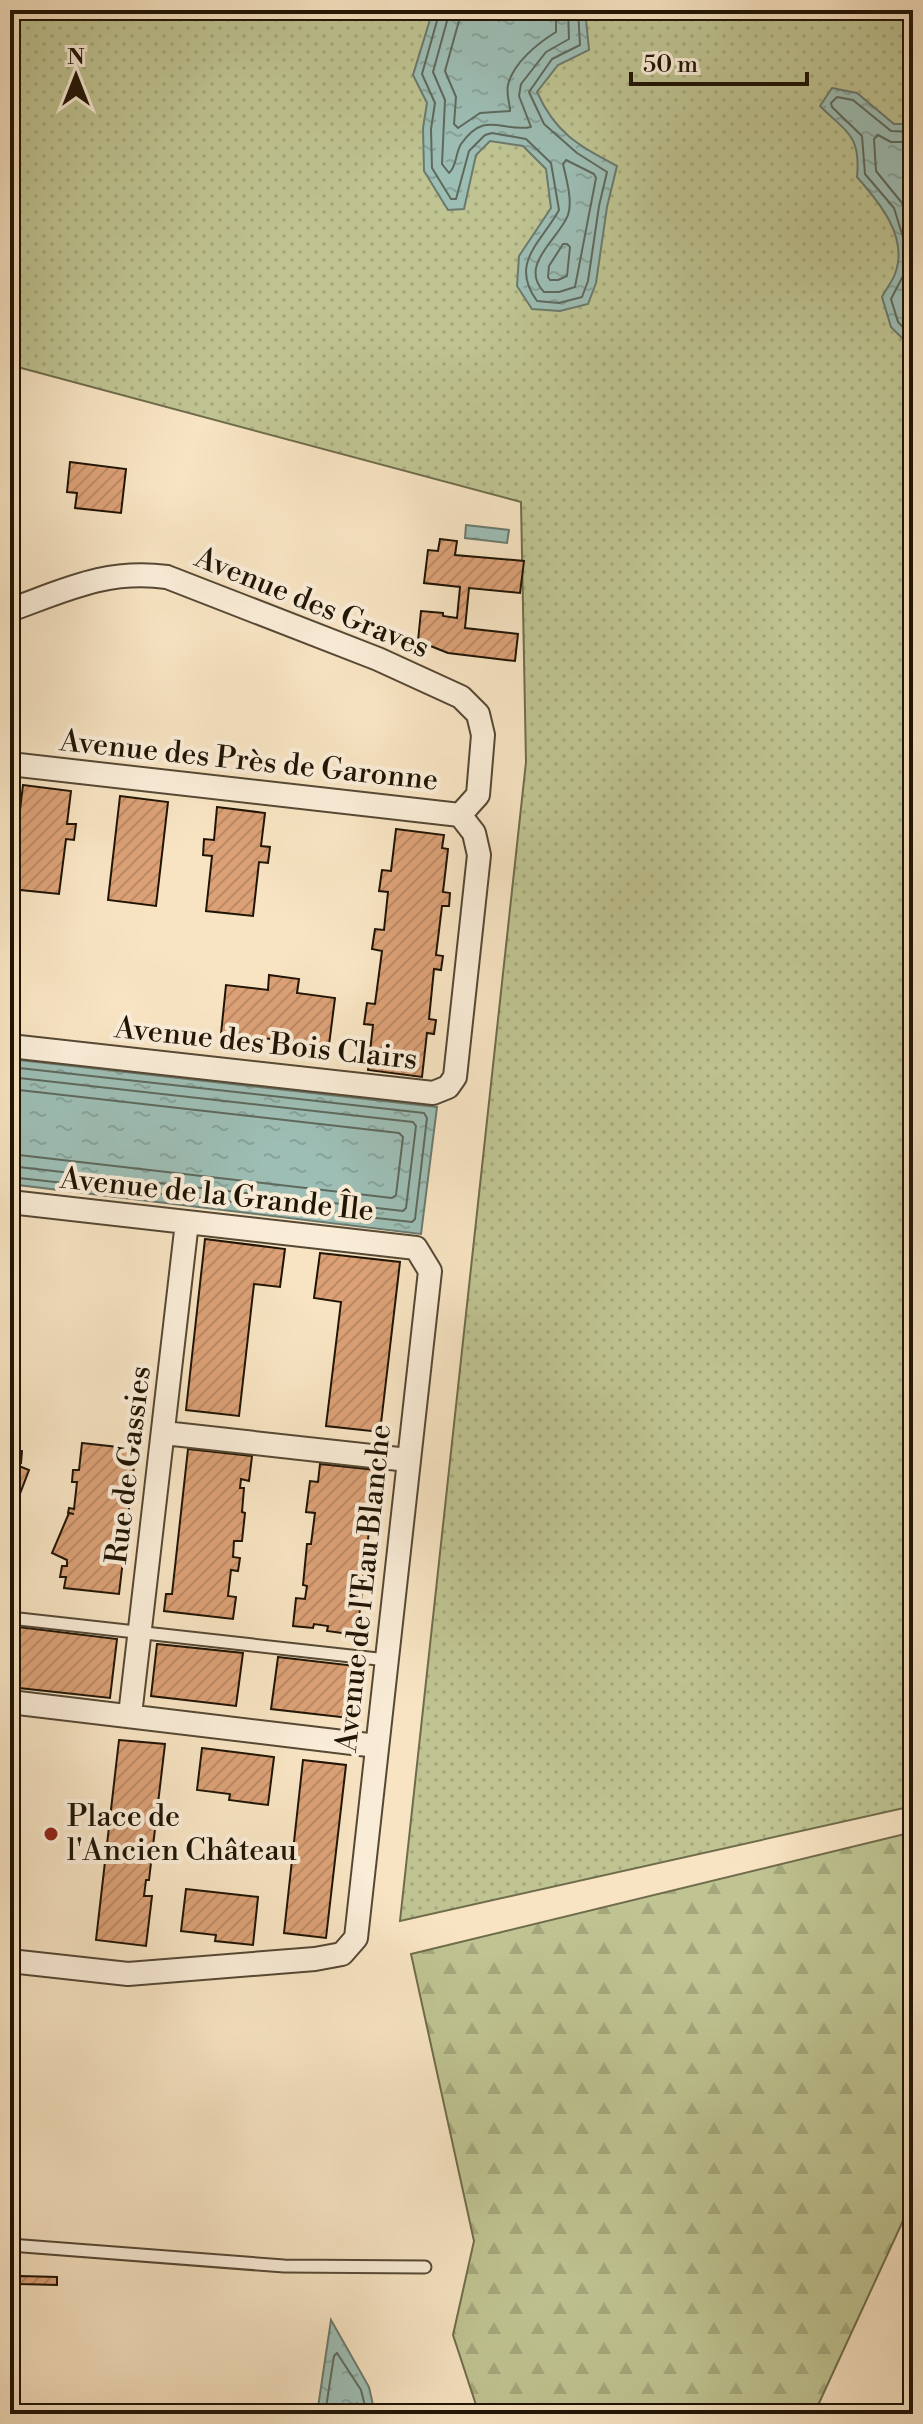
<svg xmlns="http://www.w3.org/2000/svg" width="923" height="2424" font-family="'Libre Bodoni',serif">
<defs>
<pattern id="grass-dots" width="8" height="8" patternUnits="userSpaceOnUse" patternTransform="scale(2)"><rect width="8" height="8" fill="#bfc492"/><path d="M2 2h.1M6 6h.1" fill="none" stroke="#a4a87c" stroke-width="1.8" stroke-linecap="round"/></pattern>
<pattern id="forest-firs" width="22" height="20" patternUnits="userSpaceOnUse" patternTransform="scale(2)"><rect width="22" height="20" fill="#bfc492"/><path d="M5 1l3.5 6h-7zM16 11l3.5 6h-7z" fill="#a4a87c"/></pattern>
<pattern id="water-ripples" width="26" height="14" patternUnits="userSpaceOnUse" patternTransform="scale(2)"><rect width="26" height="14" fill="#9dbeb5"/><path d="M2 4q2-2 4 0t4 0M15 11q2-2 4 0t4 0" fill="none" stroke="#87a29a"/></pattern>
<pattern id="building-hatch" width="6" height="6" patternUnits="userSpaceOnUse" patternTransform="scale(2)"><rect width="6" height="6" fill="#dca177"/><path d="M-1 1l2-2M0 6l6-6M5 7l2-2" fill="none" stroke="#bc8a65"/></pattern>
</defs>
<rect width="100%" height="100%" fill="#f8e4c3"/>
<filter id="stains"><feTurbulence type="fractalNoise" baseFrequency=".0025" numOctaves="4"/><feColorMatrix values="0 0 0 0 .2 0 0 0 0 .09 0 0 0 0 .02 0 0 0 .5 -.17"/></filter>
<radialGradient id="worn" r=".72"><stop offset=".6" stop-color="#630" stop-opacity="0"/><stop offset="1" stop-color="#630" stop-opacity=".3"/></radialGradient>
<!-- grass -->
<path fill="url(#grass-dots)" stroke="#6f6c4b" stroke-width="2" d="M10 10H913V1806L400 1921 526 762 521 502 10 365Z"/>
<!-- forest -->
<path fill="url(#forest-firs)" stroke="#6f6c4b" stroke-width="2" d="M913 1832V2199L814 2414H479L453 2335 474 2241 411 1954Z"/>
<!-- water -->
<path fill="url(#water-ripples)" stroke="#6b7a6e" stroke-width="2" d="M433 10H585L589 50 558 65 537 92C556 134 578 145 617 166L607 207 596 283 588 304 560 311 532 309 517 286 519 256 551 208 546 169 523 146 490 141 476 155 464 209 448 210 424 171 423 128 427 103 413 75Z
M832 88 857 93 894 124H913V349L891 327 882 297C886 289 892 282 895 274 909 237 879 202 857 177 861 135 847 133 820 106Z
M466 525 509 530 507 543 465 538Z
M10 1059 437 1107 421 1234 10 1184Z
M331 2320 369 2387 375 2414H317Z"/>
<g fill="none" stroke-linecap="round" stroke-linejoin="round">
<!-- shore -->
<path stroke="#5e695c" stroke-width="2" d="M440 10 422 74 435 103 431 129 432 168 451 199H456L469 151 485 135 492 133 526 139 551 163 559 210C541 243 509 263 537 301L559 303 582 297 588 281 599 206 607 172 577 153 544 124 529 92 552 59 580 45 578 10
M450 10 433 72 445 100 442 164 449 173C457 166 455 154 461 144 486 109 501 133 531 127L519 96 521 84 546 52 569 39 568 10
M462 10 445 71 456 97 454 124 458 128 480 113 510 111C510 103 506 95 508 85 513 63 538 43 556 32V10
M913 132 891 131 853 100 837 97 831 103 832 107 862 136 865 174 894 208 906 247 904 274 891 299 898 322 913 338
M913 142H891L878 135 874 139 876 171 902 203 913 235
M566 160 594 174 596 178 575 287 559 292H544C518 265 559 239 568 215 573 201 566 178 563 164Z
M563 244H567L570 247 567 276 558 280H550L548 277 549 266Z
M10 1067 424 1113 427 1118 415 1219 412 1222 10 1177
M10 1077 413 1122 416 1126 406 1208 403 1211 10 1166
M10 1089 399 1133 403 1137 396 1195 392 1198 10 1154
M325 2414 334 2356 337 2353 361 2390 367 2414"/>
</g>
<!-- building -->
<path fill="url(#building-hatch)" stroke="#1f1404" stroke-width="2" d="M70 462 126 469 121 513 75 508 77 493 67 492Z
M440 539 457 541 455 555 524 561 520 593 469 588 465 628 518 634 515 661 448 653 418 641 421 611 443 613V616L457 618 460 587 424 583 428 550 438 551Z
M23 785 71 791 67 824H76L74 840 66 839 59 894 11 889 18 834 10 833V824L11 817 19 818Z
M120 796 168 802 156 906 108 900Z
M217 807 265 813 261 846 270 847 268 863 259 862 253 916 206 911 212 856 203 855 204 839 214 840Z
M396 829 444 835 442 848 448 849 443 892 450 893 449 906H442L436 955 443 956 441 970 434 969 429 1019 436 1020 434 1034 427 1033 422 1077 368 1070 373 1025 364 1024 367 1003 375 1004 382 951 372 949 375 929 384 930 388 892 379 891 382 870 391 871Z
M269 975 299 979 297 993 335 998 329 1045 221 1034 226 985 268 990Z
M205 1239 285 1249 280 1287 254 1284 239 1416 186 1410Z
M320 1253 400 1262 380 1432 326 1426 341 1302 314 1298Z
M10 1435 17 1436 15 1450 22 1451 21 1463 14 1464 29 1470 13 1512 10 1511Z
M82 1443 136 1449 119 1594 64 1588 66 1577H60L62 1566H67V1560L52 1553 69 1513 74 1514 68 1513 69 1508 74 1509 77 1482H72L73 1470H79Z
M188 1449 252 1456 249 1481 241 1479 240 1488H244L242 1512 245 1513 242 1541H234L233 1557 240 1558 238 1571 231 1570 228 1596 236 1597 233 1619 164 1611 166 1594H172Z
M320 1464 376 1470 357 1635 327 1631 328 1626 314 1624 313 1628 293 1626 296 1598 305 1599 307 1586 303 1585 307 1544H311L315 1513 306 1512 310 1481 318 1482Z
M10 1626 117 1639 110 1698 10 1687Z
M157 1644 243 1653 236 1706 151 1696Z
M278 1657 356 1666 355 1670H358L357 1683 354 1682 349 1718 271 1709Z
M119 1740 165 1744 149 1880H146L144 1896H152L146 1946 96 1940Z
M202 1748 274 1757 268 1805 229 1800 230 1794 197 1790Z
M303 1760 346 1765 326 1938 284 1933Z
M186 1889 258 1897 253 1945 215 1941 216 1935 181 1931Z
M20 2276 57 2277V2285L20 2284Z"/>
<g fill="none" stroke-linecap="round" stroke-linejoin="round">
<defs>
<path id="service" d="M10 1618 387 1660
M10 2245 284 2266 425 2267"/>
<path id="minor" d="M10 610C66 590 106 569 167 577L378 659 461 697 478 714 483 735 478 795 460 815
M10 764 460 815 474 833 479 855 455 1077 448 1087 433 1093 10 1046
M10 1202 416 1248 430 1271 356 1938 342 1954 315 1959 128 1974 10 1961
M164 1433 408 1460
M10 1702 377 1746
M130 1715 187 1222"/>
</defs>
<!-- service casing -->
<use href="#service" stroke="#554834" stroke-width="15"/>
<!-- minor casing -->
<use href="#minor" stroke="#554834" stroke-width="26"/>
<!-- service -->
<use href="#service" stroke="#faedd8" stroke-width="11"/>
<!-- minor -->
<use href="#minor" stroke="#faedd8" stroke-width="22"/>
</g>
<!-- markers -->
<circle fill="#8f2418" stroke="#faedd8" stroke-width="3" cx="51" cy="1834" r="8"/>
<g text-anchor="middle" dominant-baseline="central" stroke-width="8" stroke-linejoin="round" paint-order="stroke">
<!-- street labels -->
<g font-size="30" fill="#1f1404" stroke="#faedd8">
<text transform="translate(312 603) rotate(22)">Avenue des Graves</text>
<text transform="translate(249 761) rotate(6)">Avenue des Près de Garonne</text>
<text transform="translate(266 1044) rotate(6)">Avenue des Bois Clairs</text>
<text transform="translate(217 1195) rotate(6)">Avenue de la Grande Île</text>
<text transform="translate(129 1465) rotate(-83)">Rue de Gassies</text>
<text transform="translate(364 1588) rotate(-84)">Avenue de l'Eau Blanche</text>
</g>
<!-- poi labels -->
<g font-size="30" fill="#1f1404" stroke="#faedd8" text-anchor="start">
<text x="67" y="1817">Place de<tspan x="67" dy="34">l'Ancien Château</tspan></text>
</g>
</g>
<!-- margin -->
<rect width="923" height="2424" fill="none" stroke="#f8e4c3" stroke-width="40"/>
<rect x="12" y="12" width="899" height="2400" fill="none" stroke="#1f1404" stroke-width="4"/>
<rect x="20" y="20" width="883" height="2384" fill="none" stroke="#1f1404" stroke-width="2"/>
<!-- north arrow -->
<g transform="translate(76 76)" stroke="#faedd8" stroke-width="6" paint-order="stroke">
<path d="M0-6L14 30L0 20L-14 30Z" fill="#1f1404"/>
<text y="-12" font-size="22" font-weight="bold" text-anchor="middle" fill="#1f1404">N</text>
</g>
<!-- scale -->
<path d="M631 72v12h176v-12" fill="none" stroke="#1f1404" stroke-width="4"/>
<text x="643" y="72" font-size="24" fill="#1f1404" stroke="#faedd8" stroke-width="6" paint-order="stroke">50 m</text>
<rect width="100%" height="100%" filter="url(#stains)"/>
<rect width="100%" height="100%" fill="url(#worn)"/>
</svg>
